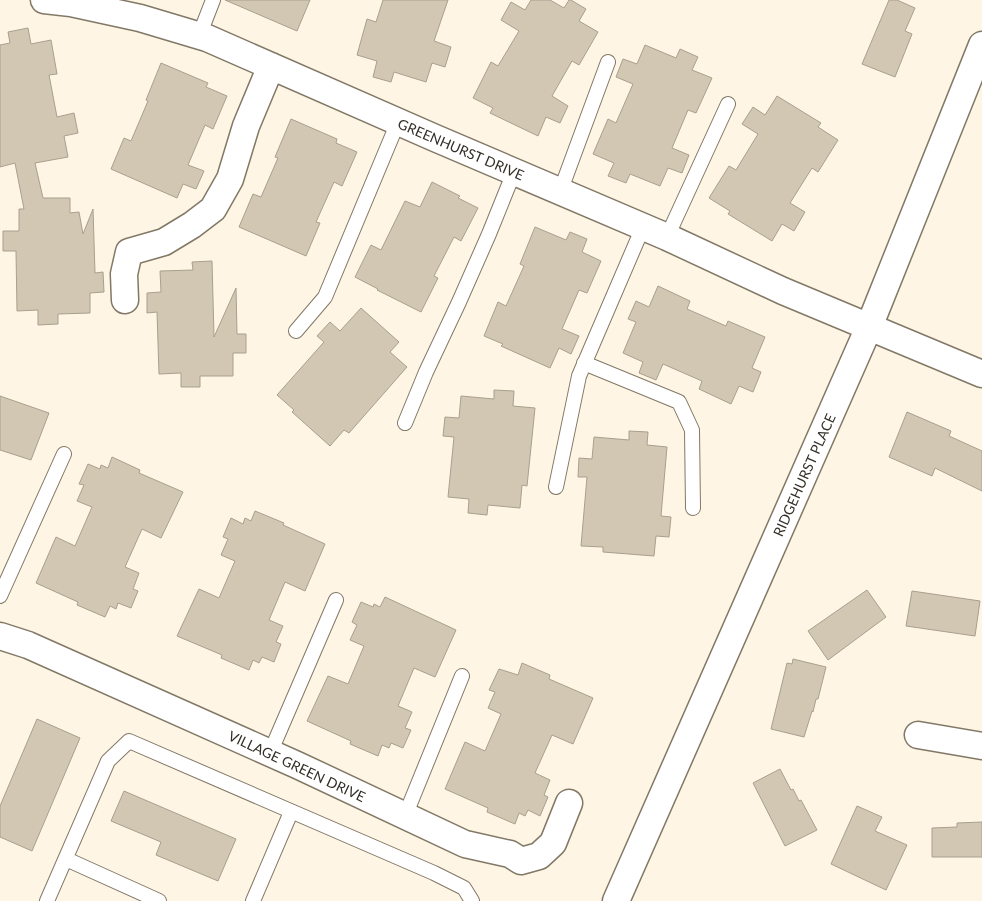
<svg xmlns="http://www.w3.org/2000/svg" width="982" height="901" font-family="Lato,sans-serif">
<rect width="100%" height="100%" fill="#fef5e5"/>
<!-- building -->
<path fill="#d2c7b3" stroke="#a99f8c" d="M225 0H310L297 31Z
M383 0H448L434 41 451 47 445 67 432 63 426 82 394 72 391 82 373 77 377 61 357 55 367 19 376 22Z
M531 0H550L564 8 569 0H571L586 9 579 21 598 32 579 65 572 61 552 96 568 106 560 123 546 117 538 136 490 113 493 108 473 98 491 62 498 66 519 31 501 20 511 2 525 10Z
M889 0H897L915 8 905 31 912 34 895 77 862 64Z
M28 28 31 44 51 40 57 74 49 75 57 117 74 113 78 133 64 136 68 157 35 163 43 198H70V213L79 212 83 234 93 209 95 273 103 272 104 292 90 293V313L58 314V324L38 325V310L17 311 16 251H3V231H19V209H24L15 163 0 167V45L10 43 8 32Z
M645 45 676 58 680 49 698 57 692 70 712 78 696 113 688 110 672 148 689 155 682 173 668 168 660 186 630 174 626 183 608 176 614 163 593 154 608 119 616 123 633 84 616 77 623 59 637 64Z
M161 63 208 83 206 87 227 96 213 129 205 125 188 165 204 171 196 189 183 184 177 198 111 169 124 138 131 141 148 101 146 100Z
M777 96 821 123 818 127 838 140 818 172 812 168 790 203 805 212 794 231 782 224 772 241 728 214 730 211 709 198 729 166 736 170 758 134 742 124 753 107 765 115Z
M291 119 337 139 336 143 357 152 342 186 334 182 316 222 320 223 306 256 239 227 253 194 261 197 278 158 275 157Z
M432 182 460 196 458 198 478 208 461 241 454 237 434 276 438 278 421 312 377 290 378 289 355 277 371 245 381 250 405 201 420 207Z
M535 227 566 240 570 232 587 239 582 252 601 261 587 293 579 290 562 329 579 336 571 354 559 348 550 368 501 346 503 344 484 336 498 302 506 306 524 266 520 264Z
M212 261 214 337 236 288 237 334H246V353H233V376H200V387H181V373L159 374 157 312 147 313V293L161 292 160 271 193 270 192 262Z
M658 286 690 301 687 309 726 326 728 321 765 337 752 368 761 372 753 392 739 386 731 404 699 389 702 381 663 364 656 380 639 373 643 362 623 353 636 322 628 319 636 301 649 307Z
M361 308 399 342 390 352 407 367 349 433 344 430 330 446 292 412 294 410 277 395 324 342 317 336 330 322 340 331Z
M494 390 514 391 513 406 535 408 527 486 522 485 520 508 488 505 487 515 468 513 469 499 448 497 454 437 443 436 445 417 459 418 461 396 494 399Z
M0 396 49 413 31 460 0 450Z
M907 412 951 431 949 436 982 451V491L935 468 932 476 889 457Z
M629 431 648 432 647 445 667 447 661 516 671 517 669 537 656 536 654 556 603 552V547L581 546 587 477H578L579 458 592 459 594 437 629 440Z
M112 457 140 470 139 473 183 492 161 538 142 529 125 567 139 573 133 589 138 591 131 608 118 603 116 609 110 606 105 617 77 605 78 602 36 583 56 537 75 546 92 507 77 501 84 485 79 484 88 464 100 469 101 465 108 468Z
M255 511 284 523 283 525 325 544 305 591 285 582 269 620 283 626 276 642 281 644 274 662 262 657 259 663 253 660 249 670 221 658 222 655 177 636 199 589 219 598 235 561 221 555 228 539 223 537 231 518 243 524 245 518 251 521Z
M867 590 886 617 828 660 808 631Z
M912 591 980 601 975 636 906 626Z
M385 597 456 630 435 677 414 668 398 706 412 712 405 728 411 730 403 748 391 743 389 748 382 745 378 756 350 744 351 741 307 721 328 676 348 684 364 646 350 640 357 625 352 622 361 602 373 607 374 604 380 607Z
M793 659 826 667 818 699H816L813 712 812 711 804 737 771 729 787 663 792 664Z
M522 663 550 675 549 679 593 698 573 744 552 735 535 773 550 780 544 795 548 797 540 816 528 810 525 816 519 813 515 824 487 812 488 808 445 789 465 742 485 751 501 714 488 708 495 692 489 690 499 669 518 675Z
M37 719 80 738 32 851 0 837V806Z
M780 769 791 790 793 789 799 801 801 800 817 830 785 846 753 783Z
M124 791 236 839 218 881 156 855 161 842 111 821Z
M857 806 882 817 875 831 907 845 886 890 831 864Z
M982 822V857H932V828L957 827V823Z"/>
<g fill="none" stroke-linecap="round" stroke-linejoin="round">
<defs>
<path id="service" d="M199 36 213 0
M560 192 608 62
M667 237 728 104
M296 331 325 297 398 122
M584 363 679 402 692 430 693 508
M405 423 426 372 459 302 489 234 514 172
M556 487 579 376 643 227
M0 596 64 454
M270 753 336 600
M405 816 462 676
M66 859 159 901
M47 901 108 761 129 741 434 873 464 888 472 901
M253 901 291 812"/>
<path id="minor" d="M44 0 71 3 140 18 207 38 435 138 667 237 783 291 982 374
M125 300 124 274 129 252 164 242 192 225 213 209 230 179 246 126 271 66
M0 636 28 645 297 765 465 844 510 854 521 861 539 856 553 843 569 803
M918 735 982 746
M616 901 869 327 982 45"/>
</defs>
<!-- service casing -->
<use href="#service" stroke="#827866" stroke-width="16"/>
<!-- minor casing -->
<use href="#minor" stroke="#827866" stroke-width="29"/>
<!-- service -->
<use href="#service" stroke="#fff" stroke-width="14"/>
<!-- minor -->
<use href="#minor" stroke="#fff" stroke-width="26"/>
</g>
<g text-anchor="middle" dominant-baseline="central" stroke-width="5" stroke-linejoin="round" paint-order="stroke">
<!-- street labels -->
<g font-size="14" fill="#332f27" stroke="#fff">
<text transform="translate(461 149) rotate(23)">GREENHURST DRIVE</text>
<text transform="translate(804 475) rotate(-66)">RIDGEHURST PLACE</text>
<text transform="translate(297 766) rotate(25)">VILLAGE GREEN DRIVE</text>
</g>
</g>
</svg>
